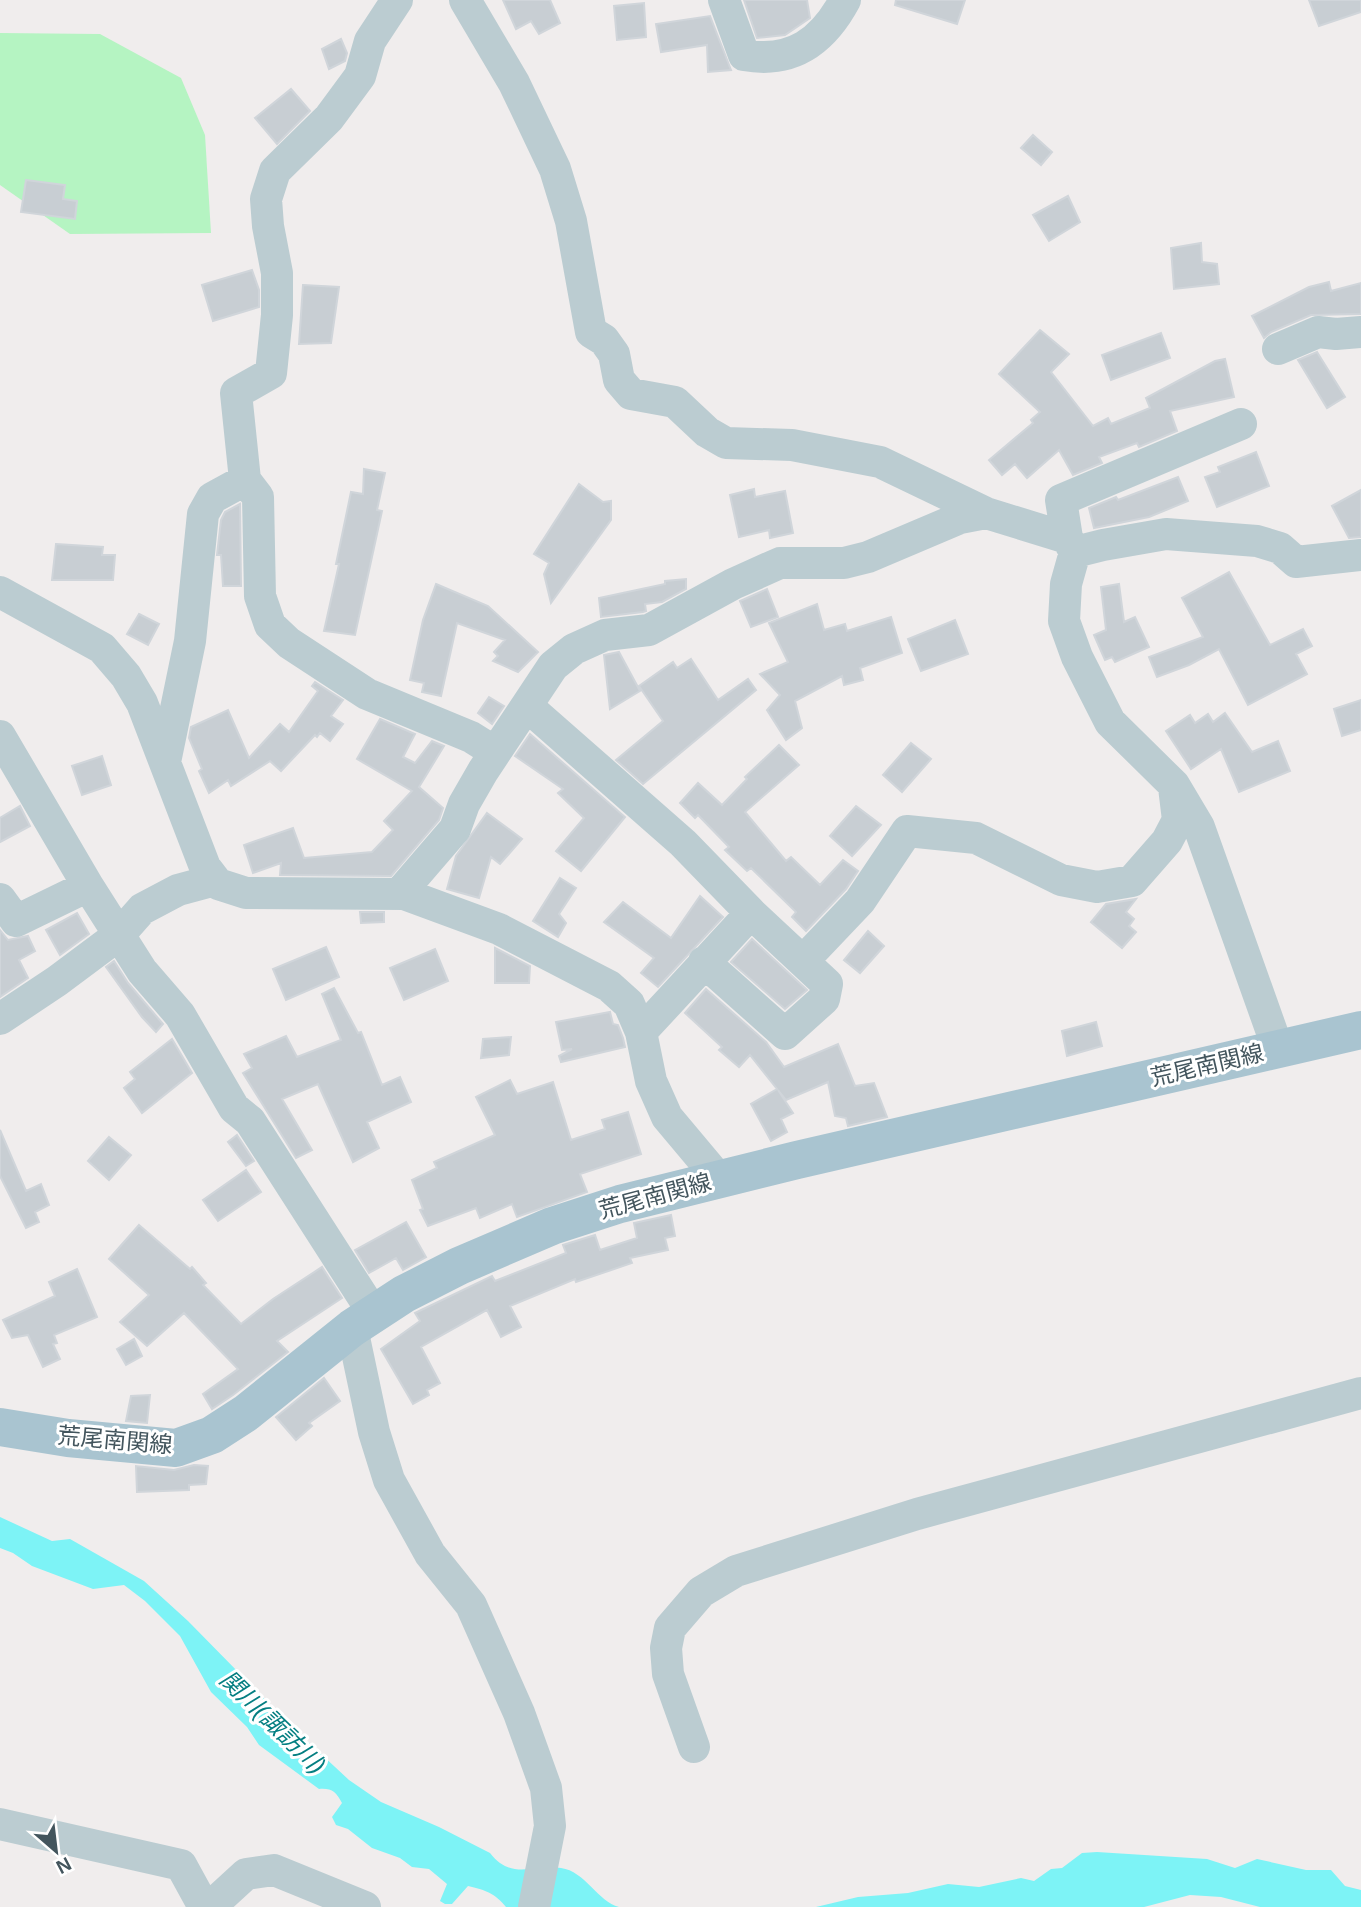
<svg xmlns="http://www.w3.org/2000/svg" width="1361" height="1907" font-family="Helvetica,'Noto Sans JP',sans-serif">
<rect width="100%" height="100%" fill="#f0eded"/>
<!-- green -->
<path fill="#b5f4c2" d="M0 33 100 34 181 78 205 135 211 233 70 234 0 185Z"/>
<!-- water -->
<path fill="#7df3f6" d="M0 1517 52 1541 70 1539 144 1581 188 1621 292 1727 349 1780 381 1802 439 1827 490 1853C512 1881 533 1864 561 1868 585 1871 598 1902 619 1907H506C495 1893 485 1890 468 1886L452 1904H445L440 1901 447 1884 429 1869 412 1867 400 1858 372 1848 348 1829 336 1825 332 1817 342 1803C336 1792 332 1788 319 1789L259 1745 247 1727 211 1692 180 1636 145 1601 124 1585 93 1589 32 1566 13 1553 0 1548Z
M1097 1852 1207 1859 1235 1868 1257 1859 1306 1870H1331L1345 1886 1361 1890V1907H1260L1221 1897 1190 1895 1144 1907H816L858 1897 908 1893 948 1884 979 1887 1021 1878 1034 1881 1051 1869 1062 1868 1082 1853Z"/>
<!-- building -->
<path fill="#c8ced3" stroke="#d0d5da" stroke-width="2" d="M503 0H550L560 23 539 34 531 21 516 29Z
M744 0H807L810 18 785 35 757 38Z
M896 0H965L957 24 895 5Z
M1309 0H1361V12L1319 26Z
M644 3 646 37 617 40 614 6Z
M710 16 731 70 708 72 707 45 661 52 656 24Z
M341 39 347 53 345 61 329 69 322 49Z
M291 89 310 111 277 144 255 118Z
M1033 135 1052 152 1041 165 1021 148Z
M26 180 65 185 63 199 77 201 75 219 21 212Z
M1068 196 1080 222 1049 241 1033 215Z
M1201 243 1202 262 1217 264 1219 284 1174 289 1171 248Z
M252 270 259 290V307L213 321 202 285Z
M1329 282 1331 291 1361 283V314L1311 315 1271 332 1264 338 1252 316 1309 287Z
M303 285 339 287 331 343 299 344Z
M1040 330 1069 354 1051 372 1093 426 1108 418 1111 424 1150 408 1146 398 1215 361 1225 359 1234 397 1170 411 1177 431 1139 447 1137 443 1099 457 1102 463 1073 475 1059 450 1027 478 1015 464 1002 475 989 460 1033 423 1031 420 1040 412 999 374Z
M1161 333 1170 358 1111 380 1102 355Z
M1317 352 1345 397 1327 408 1298 360Z
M1256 452 1269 486 1217 507 1205 477 1220 472 1218 467Z
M364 469 385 473 377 510 382 511 355 635 324 631 339 564H336L351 492 363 494Z
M1178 477 1188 501 1149 517 1094 528 1089 508 1116 497 1118 500Z
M579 484 603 502 611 501V520L551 603 544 574 549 563 534 554Z
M754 489 755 497 785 491 793 533 770 538 769 530 739 537 730 495Z
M1361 490V537L1349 538 1332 506Z
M240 504 241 586H223L221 555H217L221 520 225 512Z
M56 544 103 547 102 555H115L113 580H52Z
M1229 572 1270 645 1303 629 1312 646 1296 654 1307 674 1248 705 1219 649 1189 665 1157 677 1149 657 1203 637 1182 598Z
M686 579V589L662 602 645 604 646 611 643 612 601 617 599 598 665 584V581Z
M436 584 488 606 538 652 518 672 493 661 498 656 494 652 505 640 457 623 441 696 422 692 424 683 410 680 423 620Z
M1119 584 1124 622 1135 617 1149 647 1115 662 1112 657 1105 660 1094 635 1106 630 1101 587Z
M767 589 778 617 751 627 740 601Z
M817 604 824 630 845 624 847 631 891 617 902 653 860 668 863 680 844 685 842 676 795 701 802 728 786 740 767 710 780 695 760 674 788 662 769 623Z
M139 614 159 624 148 645 127 634Z
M955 620 968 654 921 671 908 639Z
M619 652 640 691 610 709 604 655Z
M691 659 718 700 748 679 756 690 643 784 616 760 663 721 639 686 673 662 677 668Z
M315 682 343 700 331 716 343 724 330 741 320 733 317 737 315 735 281 771 270 761 231 786 228 780 209 793 199 771 202 769 189 738 191 727 228 710 249 758 280 724 289 732 318 691 312 686Z
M489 697 504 706 492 724 478 713Z
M1361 700V730L1342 736 1334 709Z
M1225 713 1252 752 1278 741 1290 771 1239 792 1221 749 1191 769 1166 731 1190 715 1195 723 1208 714 1213 722Z
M380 719 415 734 403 757 415 763 432 741 444 746 419 787 443 808 439 820 391 876 280 875 281 863 253 873 244 845 293 828 304 858 372 852 393 830 384 821 412 791 357 759Z
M530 734 625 817 581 871 556 851 584 818 558 793 563 789 515 756Z
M911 743 931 759 902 792 883 775Z
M779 745 799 765 745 812 786 861 791 857 820 885 843 860 858 871 846 889 806 931 792 917 796 912 751 868 747 871 725 850 729 847 698 815 695 818 680 803 698 783 722 805 747 779 745 777Z
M102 756 111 785 82 795 72 766Z
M20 806 30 826 0 842V818Z
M856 806 881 825 852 856 830 836Z
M487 813 522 839 500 864 491 857 479 898 447 889 456 856Z
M560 878 576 888 559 914 566 923 558 937 533 921Z
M700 896 723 917 658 987 641 973 654 958 604 922 623 902 671 938Z
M1136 899 1126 912 1134 919 1129 926 1136 932 1122 948 1091 922 1106 904Z
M360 912H384V922L361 923Z
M77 913 89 934 60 955 46 930Z
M0 930 8 940 28 936 35 951 19 960 28 978 0 997Z
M868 931 884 946 860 973 844 960Z
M752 939 807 990 785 1009 731 962Z
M326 947 339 977 286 1000 273 969Z
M495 948 530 966 529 983H495Z
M435 949 448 981 404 1000 390 968Z
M114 961 128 983 163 1024 156 1032 142 1017 106 967Z
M334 988 358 1033 361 1032 382 1085 400 1077 411 1102 367 1122 379 1148 353 1162 318 1084 282 1099 312 1150 296 1158 243 1073 252 1068 244 1054 286 1036 297 1057 341 1040 322 994Z
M706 989 766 1042 784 1067 838 1044 855 1086 874 1083 887 1117 848 1126 846 1118 835 1116 828 1082 786 1100 778 1090 793 1113 781 1119 787 1132 771 1141 751 1104 777 1089 750 1055 739 1067 719 1050 722 1047 685 1013Z
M610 1012 613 1024 618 1025 623 1038 625 1047 561 1062 559 1056 572 1049 562 1050 556 1022Z
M1096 1022 1102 1046 1067 1056 1062 1031Z
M511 1037 509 1055 481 1058 483 1039Z
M172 1039 192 1073 142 1113 124 1088 135 1079 130 1072Z
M510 1080 517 1094 553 1082 571 1140 605 1129 602 1120 628 1112 641 1154 580 1174 587 1192 517 1217 512 1204 480 1218 476 1208 428 1226 420 1210 423 1209 412 1180 437 1168 434 1162 495 1135 476 1097Z
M0 1130 26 1191 41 1184 49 1205 35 1212 39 1222 26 1228 0 1176Z
M237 1135 254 1161 246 1166 228 1142Z
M109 1137 131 1155 109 1180 88 1161Z
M246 1170 261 1192 218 1221 203 1200Z
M671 1215 675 1236 665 1238 668 1250 630 1258 632 1263 576 1282 575 1279 510 1306 521 1327 501 1337 487 1310 421 1347 440 1383 427 1390 429 1395 413 1404 381 1349 420 1321 415 1313 492 1276 495 1281 566 1253 563 1245 595 1235 600 1250 637 1238 634 1223Z
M406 1222 426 1257 403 1270 396 1258 369 1273 355 1250Z
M139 1225 190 1269 192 1267 206 1283 203 1285 241 1324 273 1299 322 1267 342 1298 277 1341 288 1352 233 1395 212 1409 203 1394 238 1369 184 1313 147 1346 120 1322 149 1295 109 1259Z
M77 1269 97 1317 54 1335 57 1343 53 1344 60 1359 43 1367 28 1335 12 1338 3 1320 55 1296 49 1282Z
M134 1339 142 1356 126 1365 117 1349Z
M324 1378 340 1401 309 1423 312 1426 296 1440 276 1417Z
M150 1395 147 1423 126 1421 131 1396Z
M194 1465 208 1466 206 1484 189 1485V1490L137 1492 136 1466 174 1470Z"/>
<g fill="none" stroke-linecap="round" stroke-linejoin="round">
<!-- minor -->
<path stroke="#bbccd1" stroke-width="32" d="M465 0 514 83 555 169 571 221 591 332 604 340 614 354 619 380 631 394 675 402 707 432 726 443 792 445 880 462 986 513
M724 0 744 55C793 64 823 41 845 0
M1278 349 1318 332 1336 334 1361 332
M1241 424 1061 500 1067 538 1075 552 1066 584 1064 621 1077 657 1110 722 1174 785 1199 827 1278 1049
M245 480 258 497 260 596 270 625 289 643 367 694 471 737 495 752
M1075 552 1103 545 1166 534 1257 541 1280 548 1296 562 1361 555
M0 592 102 648 126 676 142 703 205 867 218 884 246 893 404 894 499 929 609 986 629 1004 641 1032 651 1081 667 1117 719 1179
M527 706 683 843 751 913 827 984 824 999 785 1034 704 962
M0 736 88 886
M165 762 190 641 203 514 212 498 245 480 236 393 271 373 277 315V273L268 226 266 199 275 171 329 118 360 76 370 41 397 0
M399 894 455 829 464 804 483 771 553 666 574 649 605 635 649 630 733 584 780 563H844L868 557 960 518 986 513 1067 538
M0 899 16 921 88 886 142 971 180 1015 234 1108 250 1121 374 1314
M803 961 860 901 907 831 976 838 1061 880 1097 887 1132 881 1167 841 1178 820 1174 787
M0 1019 57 981 120 934 142 909 178 890 215 880
M641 1032 751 913
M352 1328 374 1432 389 1480 430 1554 471 1605 519 1713 546 1788 550 1826 534 1907
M694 1747 668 1674 666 1648 670 1628 701 1592 736 1571 917 1514 1361 1393
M0 1824 181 1865 204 1907
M210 1907 246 1874 274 1870 365 1907"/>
<!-- major -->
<path stroke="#a9c4d0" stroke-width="38" d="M0 1427 68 1438 176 1448 212 1435 246 1413 352 1328 404 1294 459 1266 552 1226 620 1204 797 1160 1361 1030"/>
</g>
<g text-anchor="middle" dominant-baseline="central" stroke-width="6" stroke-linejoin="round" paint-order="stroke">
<!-- street labels -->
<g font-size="23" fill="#43555d" stroke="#fff">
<text transform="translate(1207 1065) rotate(-13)">荒尾南関線</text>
<text transform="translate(655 1196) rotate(-15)">荒尾南関線</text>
<text transform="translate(115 1440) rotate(5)">荒尾南関線</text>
</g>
<!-- water labels -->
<g font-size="24" font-style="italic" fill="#057f82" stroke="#fff">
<text transform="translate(273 1722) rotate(44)">関川(諏訪川)</text>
</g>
</g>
<!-- north arrow -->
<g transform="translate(56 1851) rotate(152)" stroke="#ffffff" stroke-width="5" paint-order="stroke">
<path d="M0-5L12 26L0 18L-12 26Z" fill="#43555d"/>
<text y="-10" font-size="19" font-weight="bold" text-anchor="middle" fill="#43555d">N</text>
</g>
</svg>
